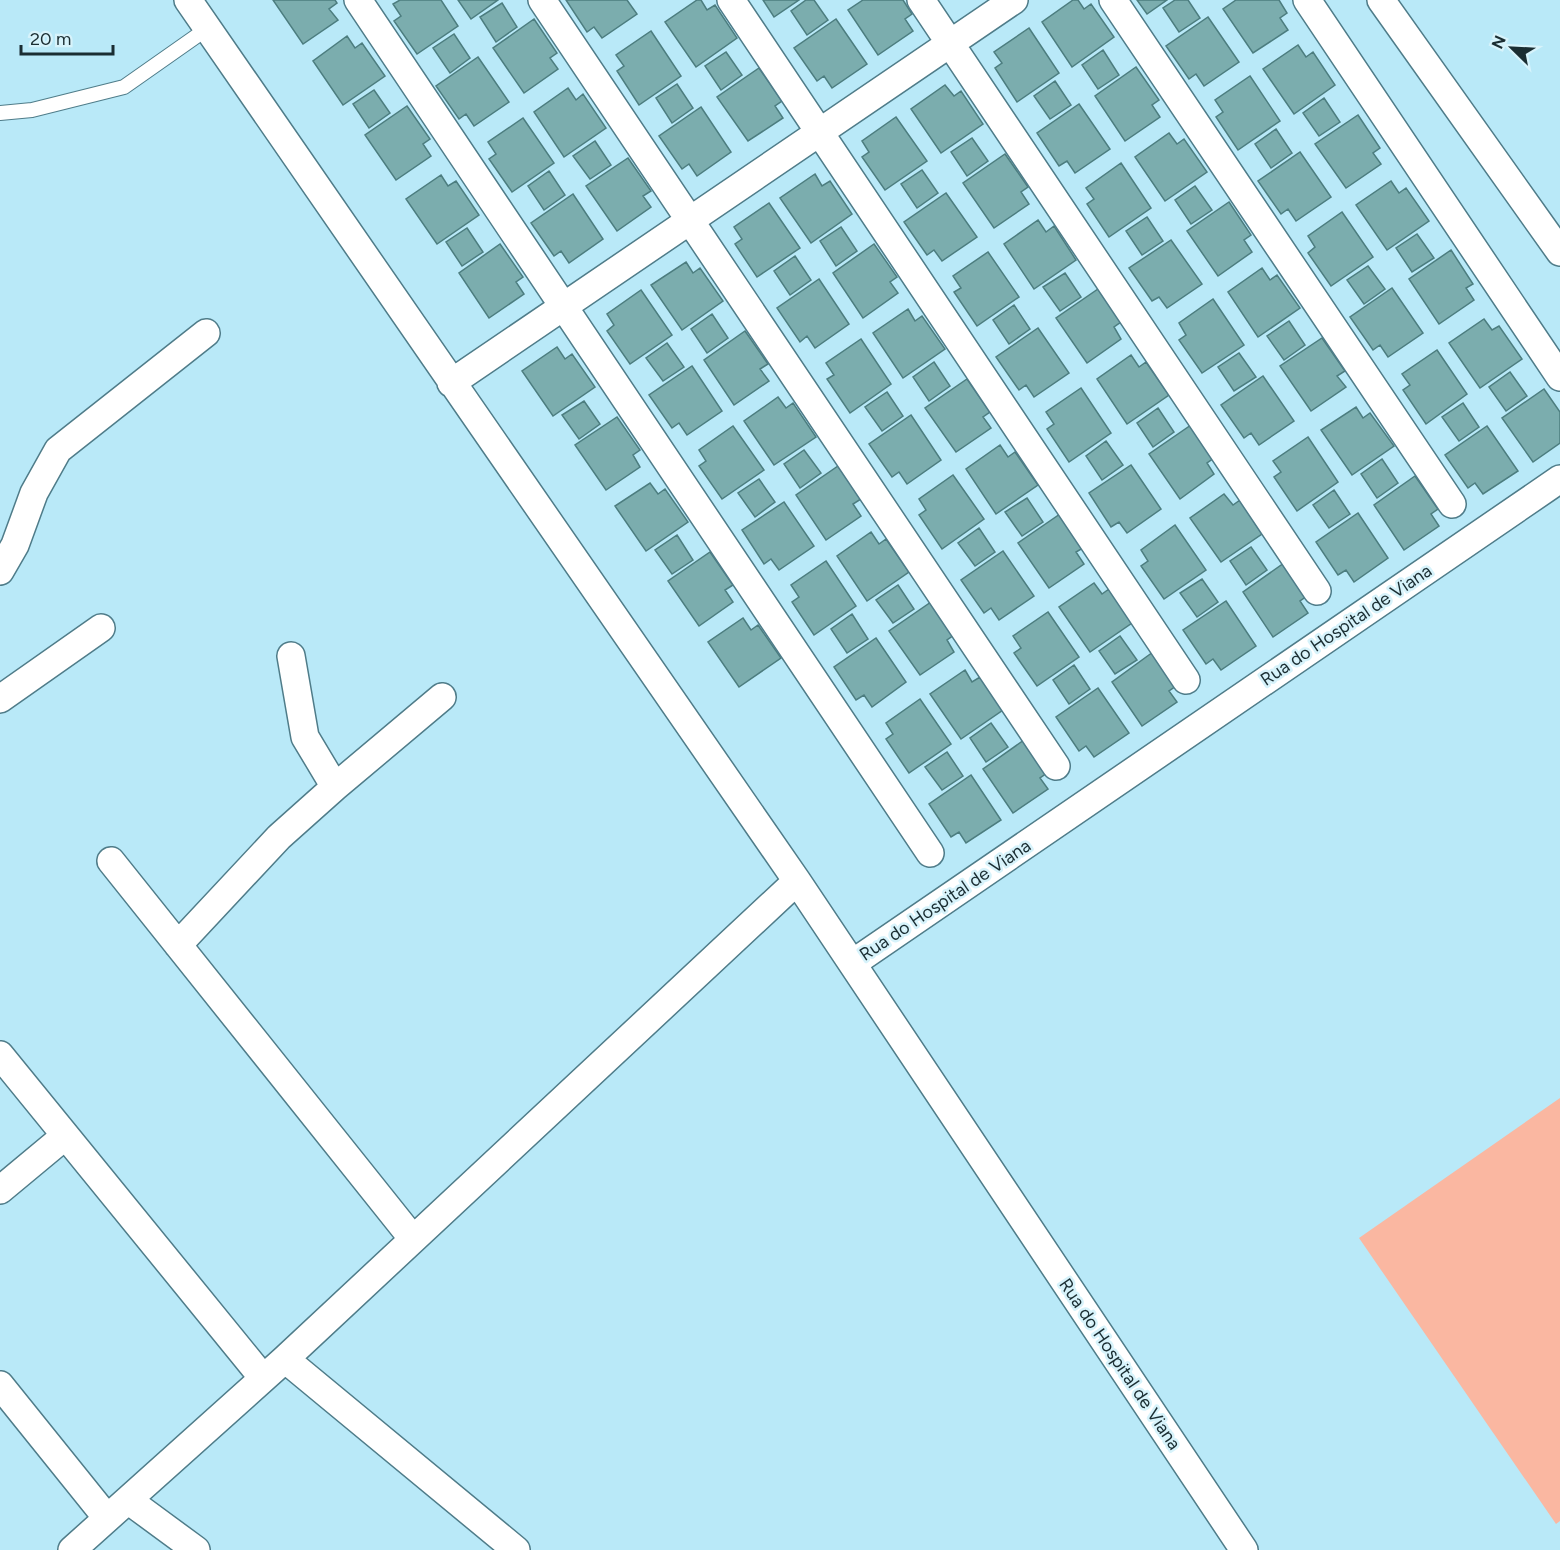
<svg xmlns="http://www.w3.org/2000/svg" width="1560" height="1550" font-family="Figtree,sans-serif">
<rect width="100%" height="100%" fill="#b9e9f8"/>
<!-- green -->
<path fill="#fab7a1" d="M1560 1098V1521L1556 1524 1359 1238Z"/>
<!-- building -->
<path fill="#7badae" stroke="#4c7d7f" stroke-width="1.5" d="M273 0H335L337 3 329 9 338 20 303 44Z
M400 0H441L458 26 417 54 394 21 401 16 393 4Z
M458 0H498L471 19Z
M566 0H627L637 14 602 38 594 27 587 32Z
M697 0H701L707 10 715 5 737 38 696 67 665 22Z
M763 0H799L774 17Z
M806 0H814L828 20 807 35 791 11Z
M863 0H903L912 14 905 19 913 31 878 55 848 10Z
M1073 0H1078L1084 9 1091 4 1114 37 1072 67 1042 22Z
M1137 0H1167L1147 14Z
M1175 0H1188L1200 18 1179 32 1163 8Z
M1236 0H1279L1287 13 1280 18 1288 30 1253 53 1223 9Z
M502 3 517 27 496 42 480 17Z
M1208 17 1239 62 1204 86 1196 74 1189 79 1166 46Z
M534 19 557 53 550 58 558 69 524 93 493 48Z
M836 19 867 64 832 88 824 76 817 81 794 48Z
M1029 28 1059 73 1017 102 995 68 1002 63 994 52Z
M651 31 681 76 639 105 617 71 624 66 616 55Z
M454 34 470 58 450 73 433 48Z
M347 36 355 48 362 43 385 76 343 105 313 61Z
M1298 45 1306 57 1313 52 1335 85 1294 114 1263 69Z
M1103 50 1119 75 1098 89 1082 65Z
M726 52 742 75 721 90 705 66Z
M478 57 509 102 474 126 466 114 459 119 436 86Z
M1136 67 1159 100 1152 105 1160 117 1125 141 1095 96Z
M759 68 782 101 775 106 783 118 748 141 717 97Z
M1250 76 1280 121 1238 150 1216 117 1223 112 1215 100Z
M1055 81 1071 105 1050 119 1034 96Z
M677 84 693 108 672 123 656 98Z
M945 85 954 96 961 91 983 124 941 153 911 109Z
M568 88 576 100 583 94 606 128 564 157 534 112Z
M374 90 390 113 369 128 353 104Z
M1324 98 1340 122 1319 136 1303 113Z
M1079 104 1110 149 1075 173 1067 161 1059 166 1037 133Z
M407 106 430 139 423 144 431 156 396 180 365 135Z
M701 107 731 152 697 176 689 164 682 169 659 136Z
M1358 115 1380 148 1373 153 1381 164 1346 188 1315 144Z
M896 117 927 161 885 190 862 157 869 152 862 141Z
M523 118 554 163 512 192 489 159 496 154 488 142Z
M1276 129 1292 153 1271 168 1255 144Z
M1169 133 1177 144 1184 139 1207 172 1165 201 1135 157Z
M972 138 988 161 967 176 951 152Z
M595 141 611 165 590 179 573 156Z
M1300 152 1331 197 1296 221 1288 209 1281 214 1258 181Z
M1005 154 1028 187 1021 192 1029 204 994 228 963 183Z
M628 158 651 191 643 196 651 207 617 231 586 186Z
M1121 163 1151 208 1109 237 1087 204 1094 199 1086 188Z
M922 170 938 193 917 208 901 184Z
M549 171 565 195 544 210 528 186Z
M815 174 822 186 830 181 852 214 811 243 780 198Z
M441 175 448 186 456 181 479 215 437 244 406 199Z
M1391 181 1399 193 1406 188 1429 221 1387 250 1356 205Z
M1195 186 1212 210 1191 224 1175 200Z
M946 193 977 237 942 261 934 250 927 255 904 222Z
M573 194 603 239 569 263 561 251 554 256 531 223Z
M1229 202 1251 235 1244 240 1252 252 1218 276 1187 231Z
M769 203 800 248 757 277 735 244 742 239 734 227Z
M1342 212 1373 257 1331 286 1308 253 1315 247 1308 236Z
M1147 217 1163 241 1142 255 1126 231Z
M1038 220 1046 232 1054 226 1076 260 1034 289 1004 244Z
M841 227 857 251 836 266 820 241Z
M467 228 483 252 462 266 446 242Z
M1417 234 1434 258 1412 272 1396 248Z
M1171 240 1202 284 1167 308 1159 297 1152 301 1129 268Z
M500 244 523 277 516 282 524 294 489 318 459 273Z
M874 244 897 277 890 282 898 293 863 318 833 273Z
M1451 250 1473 284 1466 288 1474 300 1439 324 1409 279Z
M988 252 1019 297 977 326 954 292 961 288 953 276Z
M795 256 811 280 790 295 774 271Z
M686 262 693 273 700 268 723 301 682 330 651 285Z
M1368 266 1385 289 1364 304 1347 280Z
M1262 268 1270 280 1277 275 1300 308 1258 337 1228 292Z
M1065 273 1081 297 1060 311 1043 287Z
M819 279 849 324 815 348 807 336 800 342 777 308Z
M1392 288 1423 333 1388 357 1380 345 1373 350 1350 317Z
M1098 289 1121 322 1114 327 1121 339 1087 363 1056 318Z
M641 290 672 335 630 364 607 331 614 325 607 314Z
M1213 299 1244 345 1202 373 1179 340 1186 335 1179 323Z
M1014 305 1030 329 1009 344 993 320Z
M908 309 915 321 922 316 945 349 903 378 873 333Z
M712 314 728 338 707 353 691 329Z
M1484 319 1492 330 1499 326 1522 359 1480 388 1449 343Z
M1289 321 1305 345 1284 360 1267 336Z
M1038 328 1069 373 1034 397 1026 385 1019 390 996 357Z
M745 331 768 364 760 369 769 381 734 405 704 360Z
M1322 338 1345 371 1337 376 1346 387 1311 411 1280 366Z
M861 339 891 384 850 413 827 379 834 375 826 363Z
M667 343 684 367 663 381 646 358Z
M557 347 565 359 572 354 595 387 553 416 522 371Z
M1437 350 1467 394 1426 424 1403 390 1410 385 1402 374Z
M1239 353 1256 377 1234 391 1218 367Z
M1131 355 1139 367 1146 362 1169 395 1127 424 1097 379Z
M934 362 950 386 929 401 913 377Z
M692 366 722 411 687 435 679 423 672 428 649 395Z
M1510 372 1527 396 1506 411 1489 387Z
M1263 376 1294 421 1259 445 1251 433 1244 438 1221 405Z
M967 379 990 412 983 417 991 428 956 452 925 408Z
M1081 388 1111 433 1069 462 1047 429 1054 424 1046 412Z
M1544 389 1560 412V443L1533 462 1502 418Z
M887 392 903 416 882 431 865 407Z
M778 397 786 408 793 403 816 437 774 465 744 421Z
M584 401 600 424 579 439 562 415Z
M1463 403 1479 427 1459 441 1442 417Z
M1356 407 1363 418 1370 413 1394 446 1352 475 1321 430Z
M1158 408 1174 432 1153 447 1137 423Z
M911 415 941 460 907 484 899 472 892 477 869 444Z
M617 417 640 450 633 455 640 467 606 490 575 445Z
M1191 425 1214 458 1207 463 1214 474 1180 499 1149 454Z
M733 426 764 470 722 499 699 466 706 461 699 450Z
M1487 426 1518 471 1483 494 1475 483 1468 488 1445 455Z
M1308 437 1338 482 1297 511 1274 477 1281 472 1273 461Z
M1106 441 1123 465 1102 480 1086 456Z
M1000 445 1008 457 1015 452 1038 485 996 514 966 469Z
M804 450 821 473 800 488 784 464Z
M1382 459 1398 483 1377 498 1361 474Z
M1131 465 1161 509 1127 533 1119 522 1111 527 1089 493Z
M838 466 861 499 853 504 861 516 826 540 796 495Z
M953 475 984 519 942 549 919 515 926 510 919 499Z
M1415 476 1438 509 1431 514 1439 526 1404 550 1374 505Z
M759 479 775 502 755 517 738 493Z
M650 483 658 494 665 489 688 522 646 551 615 506Z
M1334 490 1350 514 1329 528 1313 505Z
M1224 494 1233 505 1240 500 1262 534 1221 562 1190 518Z
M1027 498 1043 522 1022 536 1005 512Z
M784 502 814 546 779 570 771 559 764 564 742 530Z
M1358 513 1388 558 1354 582 1346 570 1338 575 1316 542Z
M1060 514 1083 548 1076 552 1084 564 1049 588 1018 543Z
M1175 525 1206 570 1164 599 1141 566 1148 561 1141 550Z
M979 528 995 552 975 566 958 543Z
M871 532 879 544 886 539 909 572 867 601 837 556Z
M677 535 693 560 672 574 655 550Z
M1251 547 1267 570 1246 585 1230 561Z
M1003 551 1034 596 999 620 991 608 984 613 961 580Z
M710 552 733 585 725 590 733 602 699 626 668 581Z
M826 561 856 606 814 635 792 602 799 597 791 585Z
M1284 563 1307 596 1300 601 1308 613 1273 637 1243 592Z
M1202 579 1218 602 1197 617 1180 593Z
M1094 583 1102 594 1109 589 1132 623 1090 652 1059 607Z
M898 585 914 609 893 623 876 600Z
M1226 601 1256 646 1221 670 1213 659 1206 664 1183 630Z
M931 602 954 635 947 640 954 652 920 675 889 631Z
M1048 612 1079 657 1037 686 1014 653 1021 648 1013 636Z
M852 614 868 639 847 653 831 629Z
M743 618 751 630 758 625 781 658 739 687 708 642Z
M1120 636 1137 660 1115 674 1099 651Z
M876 638 906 682 872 707 864 695 856 700 834 667Z
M1153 652 1176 686 1169 691 1177 702 1142 726 1112 682Z
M1074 665 1090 689 1069 704 1053 680Z
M965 670 972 682 980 677 1003 710 961 739 930 694Z
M1098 688 1129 733 1094 757 1086 746 1079 751 1056 717Z
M920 699 951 744 909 773 886 739 893 734 886 723Z
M991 723 1008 747 986 762 970 738Z
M1024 740 1047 773 1040 778 1048 789 1013 813 983 769Z
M947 752 963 776 942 790 925 767Z
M971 775 1001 820 966 843 959 832 951 837 929 804Z"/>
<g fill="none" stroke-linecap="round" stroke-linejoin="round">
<defs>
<path id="service" d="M0 113 32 110 124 87 208 28"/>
<path id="minor" d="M188 0 797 881 1244 1550
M358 0 930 853
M542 0 1056 766
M731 0 1186 680
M921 0 1317 591
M1113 0 1452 504
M1307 0 1560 377
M1381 0 1560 252
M451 383 1014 0
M0 571 15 545 34 493 58 450 206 333
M291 656 305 737 335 787
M0 699 101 628
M111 861 413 1239
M178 945 279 837 335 787 442 697
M853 963 1560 479
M0 1055 263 1378
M0 1190 65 1136
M285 1359 516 1550
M0 1385 107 1518
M128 1500 196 1550
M72 1550 285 1359 797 881"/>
</defs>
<!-- service casing -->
<use href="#service" stroke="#4f7c89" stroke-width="16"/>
<!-- minor casing -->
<use href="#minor" stroke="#4f7c89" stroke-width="30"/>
<!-- service -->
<use href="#service" stroke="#fff" stroke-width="14"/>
<!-- minor -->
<use href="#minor" stroke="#fff" stroke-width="27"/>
</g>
<g text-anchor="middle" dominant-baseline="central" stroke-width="5" stroke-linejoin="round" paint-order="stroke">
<!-- street labels -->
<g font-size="18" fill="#1a2d32" stroke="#d7f3fb">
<text transform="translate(1346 625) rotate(-34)">Rua do Hospital de Viana</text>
<text transform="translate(945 900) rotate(-34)">Rua do Hospital de Viana</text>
<text transform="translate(1120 1364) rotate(56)">Rua do Hospital de Viana</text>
</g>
</g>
<!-- north arrow -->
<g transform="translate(1512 48) rotate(294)" stroke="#d7f3fb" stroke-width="4.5" paint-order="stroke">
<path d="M0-4.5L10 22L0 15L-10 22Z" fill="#1a2d32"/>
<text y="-9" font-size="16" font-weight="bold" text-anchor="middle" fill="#1a2d32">N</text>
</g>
<!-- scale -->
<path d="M21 45v9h92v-9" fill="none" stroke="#1a2d32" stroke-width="3"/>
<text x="30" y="45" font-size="18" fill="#1a2d32" stroke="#d7f3fb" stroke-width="4.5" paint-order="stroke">20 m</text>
</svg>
